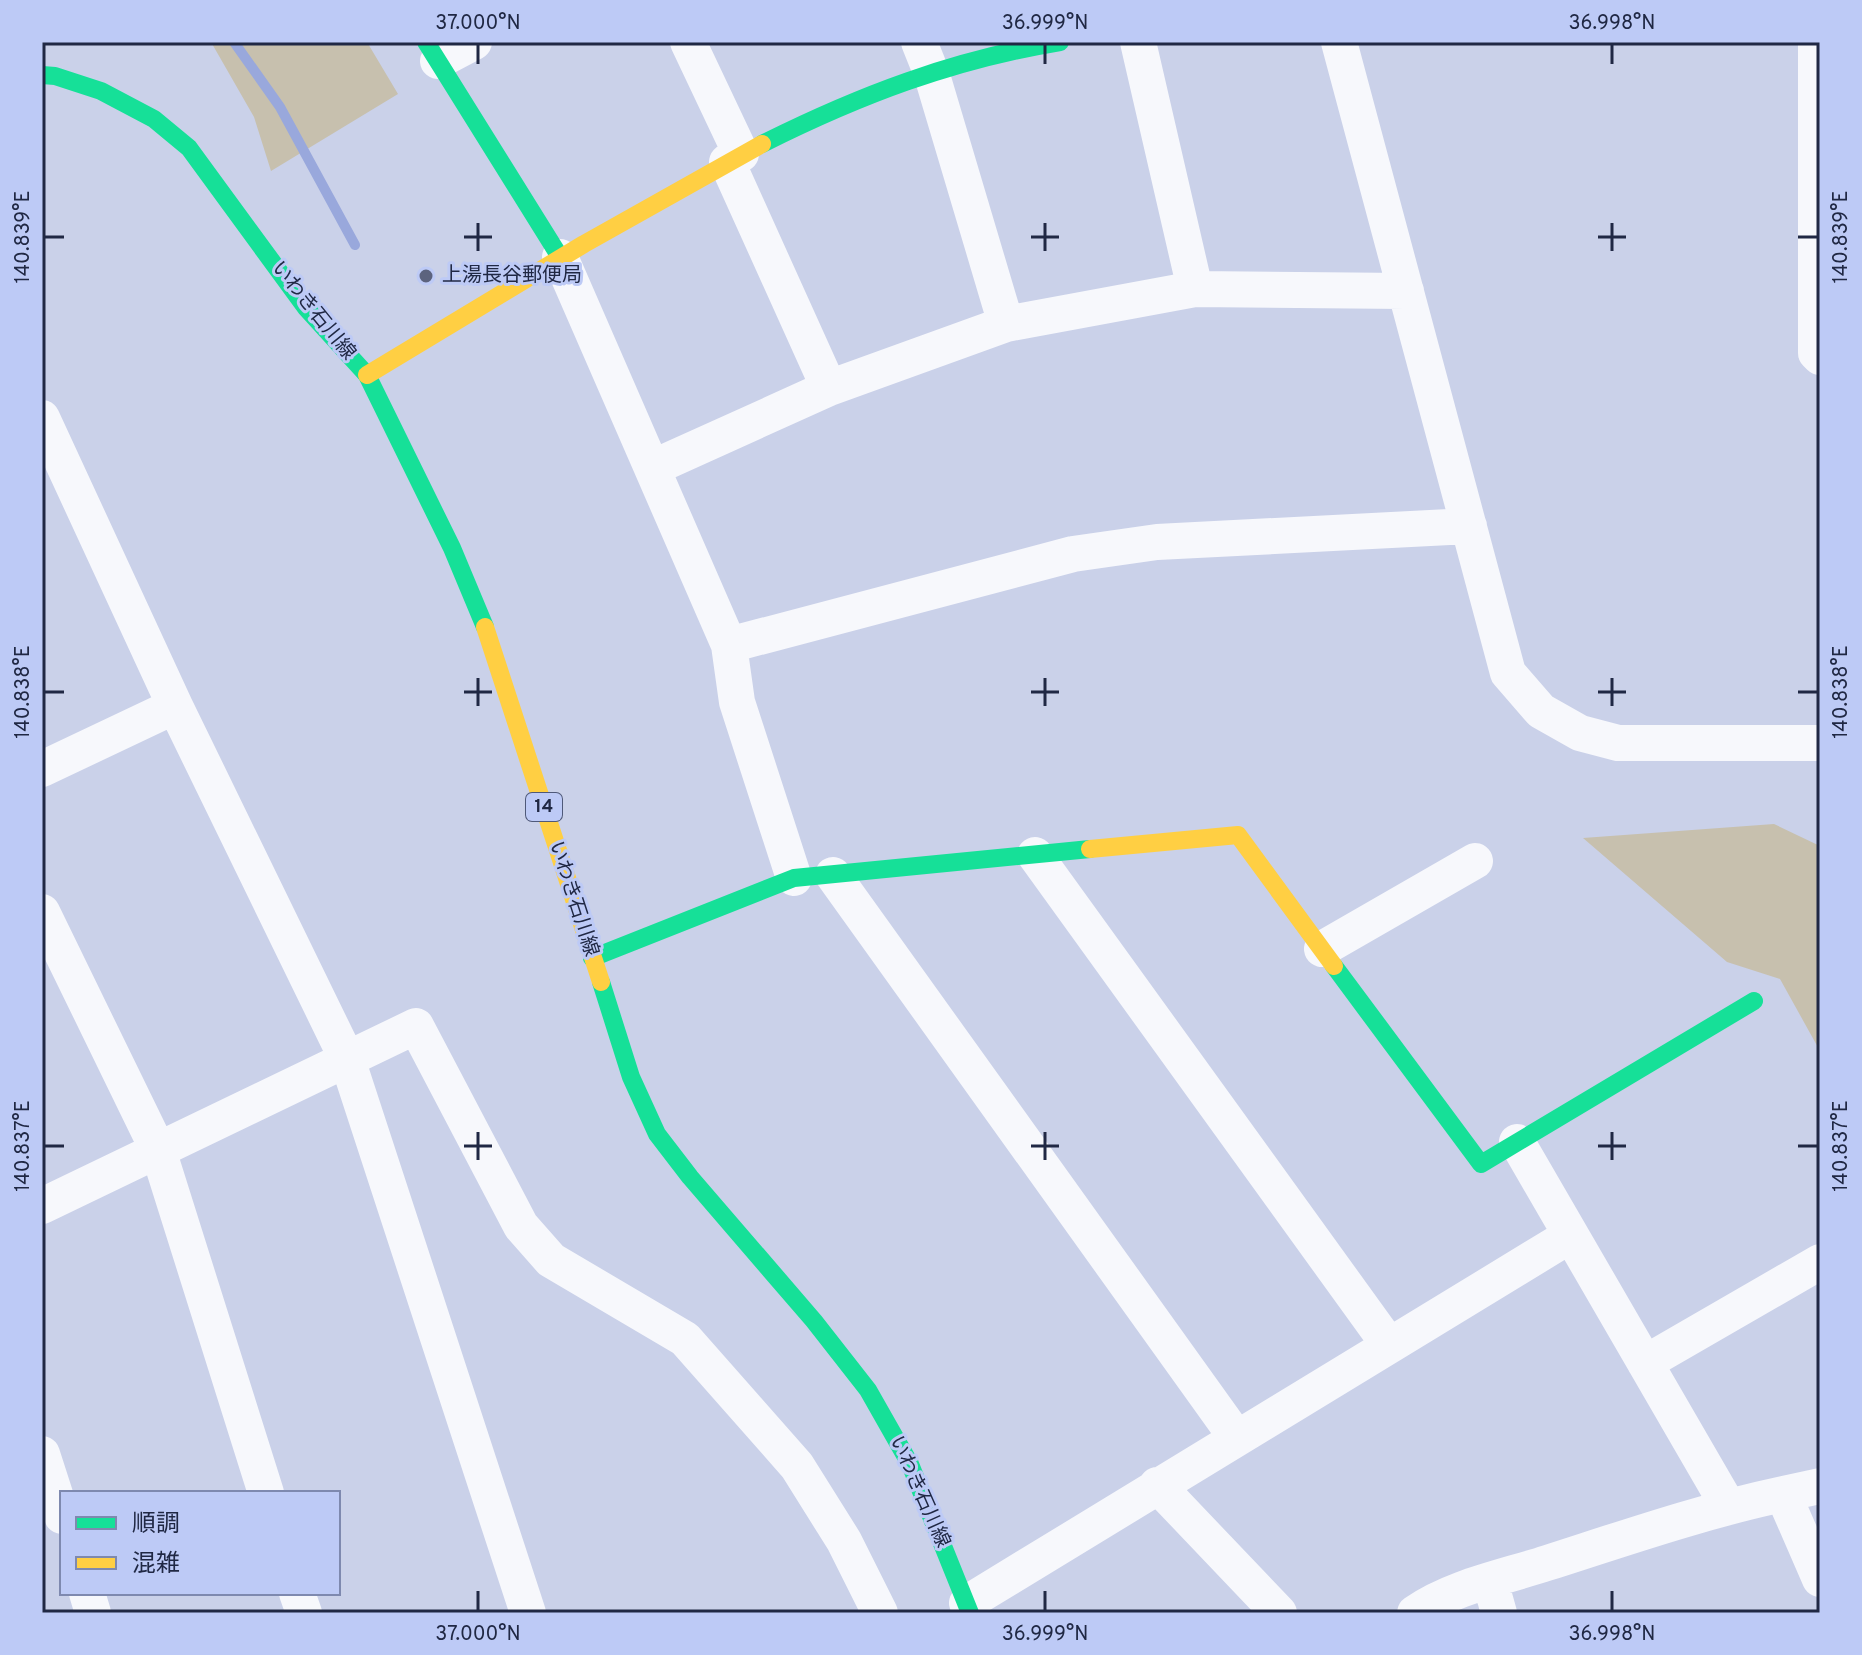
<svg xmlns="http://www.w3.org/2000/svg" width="1862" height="1655" font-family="Overpass,'Noto Sans JP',sans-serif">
<rect width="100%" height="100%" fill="#cad1e9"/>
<!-- green -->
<path fill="#c7c0ae" d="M211 42H367L398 94 271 171 254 117Z
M1774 824 1820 846V1051L1780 979 1727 962 1583 838Z"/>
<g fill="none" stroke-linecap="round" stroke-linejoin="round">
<!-- stream -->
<path stroke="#99a8dc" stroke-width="10" d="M234 42 280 107 355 245"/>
<!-- street -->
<path stroke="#f7f8fc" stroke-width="36" d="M688 42 741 154
M919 42 931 72 1006 324
M1138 42 1195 289
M1339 42 1508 673 1541 711 1580 733 1618 743H1820
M1816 42V353L1820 357
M438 61 474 42
M727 162 829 388
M560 257 729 645 737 702 794 878
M42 418 175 706 347 1059 528 1613
M652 468 829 388 1006 324 1195 289 1406 291
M729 645 1073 554 1157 542 1469 526
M42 769 175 706
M1035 855 1389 1345
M833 875 1236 1437
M42 912 158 1150 266 1493
M1322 949 1475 861
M1517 1142 1728 1506
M42 1206 416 1026 521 1226 551 1260 685 1339 797 1466 844 1541 880 1613
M1645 1363 1820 1262
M42 1454 62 1516
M1157 1485 1279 1613
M1783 1494 1820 1486
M1490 1581 1499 1613
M87 1593 93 1613
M297 1593 304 1613
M967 1603 1571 1235
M1415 1613C1452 1587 1504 1577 1547 1563 1625 1538 1703 1511 1783 1494L1820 1579"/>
<!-- fast -->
<path stroke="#16e098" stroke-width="18" d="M426 42 560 257
M42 75 55 76 101 91 154 119 189 148 306 308 367 375 452 548 485 627
M762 144C860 95 952 60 1060 42
M592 958 794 878 1090 849
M1334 966 1481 1164 1754 1001
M601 982 631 1077 657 1134 690 1177 814 1321 868 1390 910 1464 970 1613"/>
<!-- slow -->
<path stroke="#ffcf43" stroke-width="18" d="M367 375 584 244 762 144
M485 627 601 982
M1090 849 1238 835 1334 966"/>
</g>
<!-- ticks -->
<path fill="none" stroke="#202844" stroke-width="3" d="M478 44V64M1045 44V64M1612 44V64M478 223V251M1045 223V251M1612 223V251M44 237H64M464 237H492M1031 237H1059M1598 237H1626M1798 237H1818M478 678V706M1045 678V706M1612 678V706M44 692H64M464 692H492M1031 692H1059M1598 692H1626M1798 692H1818M478 1132V1160M1045 1132V1160M1612 1132V1160M44 1146H64M464 1146H492M1031 1146H1059M1598 1146H1626M1798 1146H1818M478 1591V1611M1045 1591V1611M1612 1591V1611"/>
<!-- markers -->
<circle fill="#5c637e" stroke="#bdcaf6" stroke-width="3" cx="426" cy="276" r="8"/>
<g text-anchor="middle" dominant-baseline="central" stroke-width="6" stroke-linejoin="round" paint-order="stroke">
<!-- shield labels -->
<rect fill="#bdcaf6" stroke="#4f5979" stroke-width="2" x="526" y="793" width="36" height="28" rx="6"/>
<g font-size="18" font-weight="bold" fill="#202844">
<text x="544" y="807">14</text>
</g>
<!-- poi labels -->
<g font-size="20" fill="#202844" stroke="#bdcaf6" text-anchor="start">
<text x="442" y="276">上湯長谷郵便局</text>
</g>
<!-- street labels -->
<g font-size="20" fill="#202844" stroke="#bdcaf6">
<text transform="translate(313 311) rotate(51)">いわき石川線</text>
<text transform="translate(573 899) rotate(72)">いわき石川線</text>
<text transform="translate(919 1492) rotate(66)">いわき石川線</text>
</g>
</g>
<!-- border -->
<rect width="1862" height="1655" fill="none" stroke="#bdcaf6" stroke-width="88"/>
<!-- legend -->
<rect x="60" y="1491" width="280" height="104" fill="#bdcaf6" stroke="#7e89af" stroke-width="2"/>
<rect x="76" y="1517" width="40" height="12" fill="#16e098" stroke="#7e89af" stroke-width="2"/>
<text x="132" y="1531" font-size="24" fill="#202844">順調</text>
<rect x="76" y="1557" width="40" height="12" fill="#ffcf43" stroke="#7e89af" stroke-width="2"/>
<text x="132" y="1571" font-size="24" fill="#202844">混雑</text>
<rect x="44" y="44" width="1774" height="1567" fill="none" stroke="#202844" stroke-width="3"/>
<g font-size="20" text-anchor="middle" fill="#202844">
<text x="478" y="29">37.000°N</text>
<text x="1045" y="29">36.999°N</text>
<text x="1612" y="29">36.998°N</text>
<text transform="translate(1840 237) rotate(-90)" y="7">140.839°E</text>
<text transform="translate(22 237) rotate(-90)" y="7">140.839°E</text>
<text transform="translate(1840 692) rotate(-90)" y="7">140.838°E</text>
<text transform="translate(22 692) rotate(-90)" y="7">140.838°E</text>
<text transform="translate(1840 1146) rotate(-90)" y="7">140.837°E</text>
<text transform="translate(22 1146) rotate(-90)" y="7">140.837°E</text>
<text x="478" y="1640">37.000°N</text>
<text x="1045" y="1640">36.999°N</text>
<text x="1612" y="1640">36.998°N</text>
</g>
</svg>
